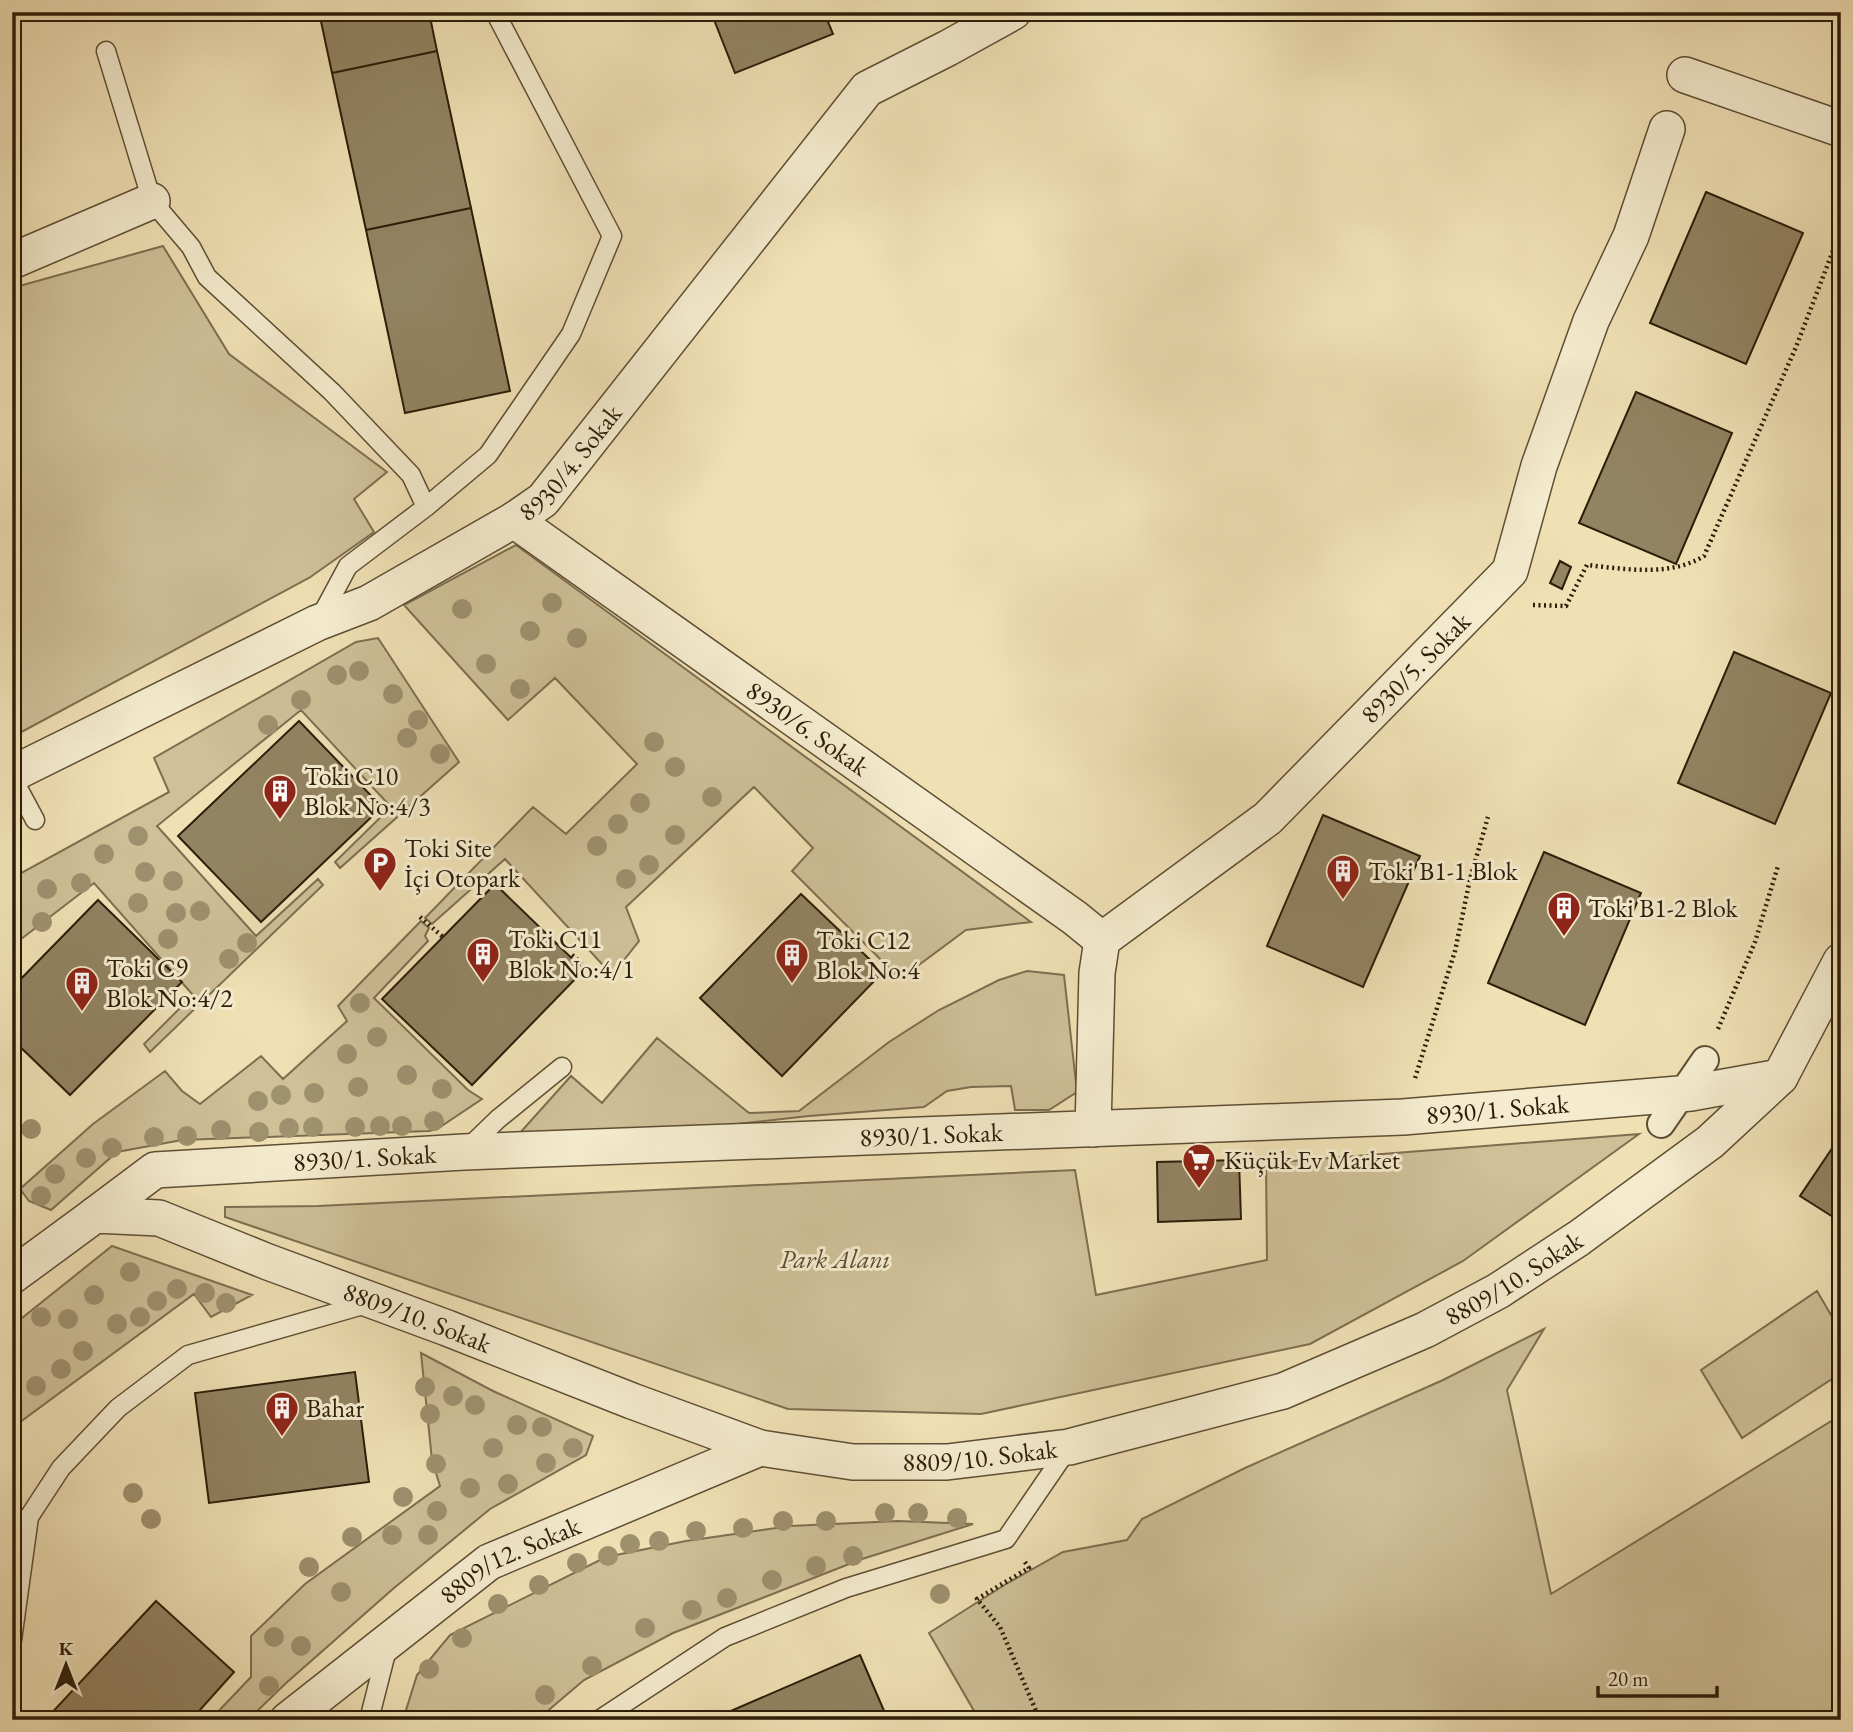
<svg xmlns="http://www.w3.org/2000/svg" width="1853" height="1732" font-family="'EB Garamond',serif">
<rect width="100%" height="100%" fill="#f0e1b5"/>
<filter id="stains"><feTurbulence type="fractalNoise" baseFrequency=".00286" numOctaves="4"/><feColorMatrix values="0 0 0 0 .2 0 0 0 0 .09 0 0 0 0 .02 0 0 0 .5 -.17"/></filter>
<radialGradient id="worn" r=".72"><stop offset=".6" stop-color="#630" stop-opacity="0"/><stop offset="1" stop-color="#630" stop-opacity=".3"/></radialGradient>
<!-- green -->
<path fill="#cfc098" stroke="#7e6e50" stroke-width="2" d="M163 246 229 354 387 472 354 499 374 532 309 578 12 737V288Z
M516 545 1031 922 966 930 900 979 792 871 813 848 754 787 626 907 639 941 612 975 505 859 432 924 425 918 533 807 566 834 637 764 555 678 508 720 404 605Z
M378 638 459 762 340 868 335 862 391 807 301 710 157 826 256 936 318 879 323 885 150 1052 144 1044 193 995 94 883 12 946V878L169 792 154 758 356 642Z
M421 921 429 928 425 936 428 941 374 998 468 1090 482 1099 437 1129 429 1131 182 1140 117 1152 51 1210 29 1201 20 1189 93 1124 165 1071 182 1091 200 1104 261 1056 283 1079 347 1021 338 1006Z
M1027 971 1064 975 1077 1092 1049 1110H1015L1011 1086 971 1087 947 1091 924 1107 809 1116 718 1126 519 1134 571 1076 602 1103 657 1038 749 1113 799 1111 889 1042 939 1010 999 980Z
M1639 1134 1463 1261 1310 1344 981 1414 788 1409 225 1217V1207L318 1206 1075 1170 1096 1295 1267 1260 1266 1163Z
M112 1246 252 1295 211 1317 194 1294 12 1428V1326Z
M1817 1291 1841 1332V1373L1742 1438 1701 1370Z
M1544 1329 1507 1390 1551 1594 1841 1415V1720H976L977 1716 929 1633 1006 1584 1063 1552 1127 1540 1142 1519 1245 1468 1443 1380Z
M421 1353 493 1391 593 1436 586 1455 490 1509 394 1588 285 1684 248 1720H210L251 1677V1636L305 1584 440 1486 432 1460Z
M898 1521 973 1524 862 1559 673 1633 584 1680 537 1720H403L417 1675 450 1635 606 1557 686 1541 790 1526Z"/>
<!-- building -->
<path fill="#928362" stroke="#2c1d09" stroke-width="2" d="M319 12H429L437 51 332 73Z
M711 12H824L833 34 735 73Z
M437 51 471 208 366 230 332 73Z
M1706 192 1803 233 1746 364 1650 323Z
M471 208 510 391 405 413 366 230Z
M1636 392 1732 433 1676 564 1579 523Z
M1560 561 1571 567 1562 589 1550 583Z
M1734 652 1831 693 1775 824 1678 783Z
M299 721 382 807 261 922 178 836Z
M1323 815 1420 856 1363 987 1267 946Z
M1544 852 1641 893 1585 1025 1488 983Z
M495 884 584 970 472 1085 382 999Z
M801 894 883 972 782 1076 700 998Z
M98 900 182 982 70 1095 12 1039V988Z
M1841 1135V1222L1800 1196Z
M1239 1160 1241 1219 1158 1222 1157 1162Z
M355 1372 369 1482 209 1503 195 1393Z
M156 1601 234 1672 191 1720 46 1719Z
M860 1655 888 1720H710Z"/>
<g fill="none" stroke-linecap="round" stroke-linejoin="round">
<defs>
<path id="service" d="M106 51 152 201 191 247 207 277 332 392 411 475 426 507
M319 620 348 566 426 507 488 455 571 334 612 236 495 12
M12 777 35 820
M467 1149 498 1119 562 1067
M12 1640 29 1517 61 1468 118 1408 188 1355 370 1303
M12 1714 17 1720
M369 1720 388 1645
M599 1720 725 1637 846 1588 1006 1539 1069 1447"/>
<path id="pedestrian" d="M1661 1124 1705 1060"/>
<g id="minor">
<path d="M1685 75 1841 129"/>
<path d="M12 261 152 201"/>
<path id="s1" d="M514 520 1075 918 1102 940"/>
<path id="s2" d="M12 774 317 623 369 603 514 520 543 500 867 89 948 48 1013 12"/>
<path id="s3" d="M1093 1129 1097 973 1102 940 1268 818 1510 571 1539 466 1591 321 1631 236 1667 129"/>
<path id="s4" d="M95 1215 155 1170 464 1152 1403 1117 1691 1093 1780 1077"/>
<path id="s5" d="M12 1276 95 1215 159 1218 268 1262 447 1328 632 1401 760 1448 853 1462H947L1069 1447 1283 1391 1425 1330 1498 1291 1579 1238 1710 1142 1780 1077 1841 961"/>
<path id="s6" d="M288 1720 489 1562 760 1448"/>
</g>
</defs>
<!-- service casing -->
<use href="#service" stroke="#5d4e34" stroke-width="21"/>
<!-- pedestrian casing -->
<use href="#pedestrian" stroke="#5d4e34" stroke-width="30"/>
<!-- minor casing -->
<use href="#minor" stroke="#5d4e34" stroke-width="38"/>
<!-- path -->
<path stroke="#2c1d09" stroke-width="4.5" stroke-dasharray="2 3.5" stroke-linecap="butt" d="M1533 605 1566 606 1587 565C1625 569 1670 577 1704 556L1796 347 1841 230
M420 917 443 937
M572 955 600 980
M1718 1029 1755 942 1778 866
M1415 1078 1455 951 1470 879 1488 817
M1025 1562 1029 1568 977 1599 1000 1627 1040 1720"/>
<!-- service -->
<use href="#service" stroke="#f5eccf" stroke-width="18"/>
<!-- pedestrian -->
<use href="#pedestrian" stroke="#f5eccf" stroke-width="26"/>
<!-- minor -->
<use href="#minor" stroke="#f5eccf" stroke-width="35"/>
</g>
<!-- trees -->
<g fill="#9f906e">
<circle cx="552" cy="603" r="10"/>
<circle cx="462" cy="609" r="10"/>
<circle cx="530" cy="631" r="10"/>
<circle cx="577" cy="638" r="10"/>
<circle cx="486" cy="664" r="10"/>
<circle cx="359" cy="671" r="10"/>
<circle cx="337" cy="675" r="10"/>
<circle cx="520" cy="689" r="10"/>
<circle cx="393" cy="694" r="10"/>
<circle cx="301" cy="700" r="10"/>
<circle cx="418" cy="720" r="10"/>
<circle cx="268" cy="725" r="10"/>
<circle cx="407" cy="738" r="10"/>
<circle cx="654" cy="742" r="10"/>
<circle cx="440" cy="754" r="10"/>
<circle cx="675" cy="767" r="10"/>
<circle cx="712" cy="797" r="10"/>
<circle cx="640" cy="803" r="10"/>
<circle cx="618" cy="824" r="10"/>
<circle cx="675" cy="835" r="10"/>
<circle cx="138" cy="836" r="10"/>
<circle cx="597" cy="846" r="10"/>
<circle cx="104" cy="854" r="10"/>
<circle cx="649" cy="865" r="10"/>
<circle cx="145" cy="872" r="10"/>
<circle cx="626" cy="879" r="10"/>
<circle cx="173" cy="881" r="10"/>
<circle cx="81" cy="883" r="10"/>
<circle cx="47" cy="889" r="10"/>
<circle cx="138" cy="903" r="10"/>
<circle cx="200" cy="911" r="10"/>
<circle cx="176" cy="913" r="10"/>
<circle cx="42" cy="922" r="10"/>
<circle cx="168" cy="939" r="10"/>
<circle cx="247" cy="943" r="10"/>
<circle cx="229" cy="959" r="10"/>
<circle cx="360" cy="1003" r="10"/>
<circle cx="377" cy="1037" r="10"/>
<circle cx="347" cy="1054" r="10"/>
<circle cx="407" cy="1075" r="10"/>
<circle cx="358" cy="1087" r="10"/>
<circle cx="442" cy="1089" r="10"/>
<circle cx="314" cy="1093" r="10"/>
<circle cx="281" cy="1095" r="10"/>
<circle cx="258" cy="1101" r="10"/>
<circle cx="434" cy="1121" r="10"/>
<circle cx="380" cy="1126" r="10"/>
<circle cx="402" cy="1126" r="10"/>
<circle cx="313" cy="1127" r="10"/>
<circle cx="355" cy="1127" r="10"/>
<circle cx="289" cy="1128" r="10"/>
<circle cx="31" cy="1129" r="10"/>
<circle cx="221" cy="1130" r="10"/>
<circle cx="259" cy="1132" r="10"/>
<circle cx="187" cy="1136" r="10"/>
<circle cx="154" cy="1137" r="10"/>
<circle cx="112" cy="1148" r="10"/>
<circle cx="86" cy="1158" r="10"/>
<circle cx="55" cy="1174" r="10"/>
<circle cx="41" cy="1196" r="10"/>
<circle cx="130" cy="1272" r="10"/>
<circle cx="177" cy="1289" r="10"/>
<circle cx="205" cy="1293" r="10"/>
<circle cx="94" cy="1295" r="10"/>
<circle cx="157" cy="1301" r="10"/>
<circle cx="226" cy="1303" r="10"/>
<circle cx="41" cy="1317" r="10"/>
<circle cx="140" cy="1317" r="10"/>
<circle cx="68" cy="1319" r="10"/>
<circle cx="117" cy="1324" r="10"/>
<circle cx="83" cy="1351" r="10"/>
<circle cx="61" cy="1369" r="10"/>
<circle cx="36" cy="1386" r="10"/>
<circle cx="425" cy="1387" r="10"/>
<circle cx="453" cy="1396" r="10"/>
<circle cx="475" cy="1405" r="10"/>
<circle cx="430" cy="1414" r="10"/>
<circle cx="517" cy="1425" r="10"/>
<circle cx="542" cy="1427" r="10"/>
<circle cx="493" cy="1448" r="10"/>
<circle cx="573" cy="1448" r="10"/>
<circle cx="546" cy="1463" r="10"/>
<circle cx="436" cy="1464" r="10"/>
<circle cx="508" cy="1484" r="10"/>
<circle cx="470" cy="1488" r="10"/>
<circle cx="133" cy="1493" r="10"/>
<circle cx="403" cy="1497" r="10"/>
<circle cx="437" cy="1511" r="10"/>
<circle cx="885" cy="1513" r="10"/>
<circle cx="918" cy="1513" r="10"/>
<circle cx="957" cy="1518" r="10"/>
<circle cx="151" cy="1519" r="10"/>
<circle cx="783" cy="1521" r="10"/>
<circle cx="826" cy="1521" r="10"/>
<circle cx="743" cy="1528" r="10"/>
<circle cx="696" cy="1531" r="10"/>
<circle cx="392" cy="1535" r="10"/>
<circle cx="428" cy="1535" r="10"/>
<circle cx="352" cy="1537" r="10"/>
<circle cx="659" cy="1541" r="10"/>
<circle cx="630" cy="1544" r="10"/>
<circle cx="608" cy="1556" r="10"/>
<circle cx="853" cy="1556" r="10"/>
<circle cx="577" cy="1563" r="10"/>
<circle cx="816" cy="1566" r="10"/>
<circle cx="309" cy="1567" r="10"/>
<circle cx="772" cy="1580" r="10"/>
<circle cx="539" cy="1585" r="10"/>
<circle cx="341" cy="1592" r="10"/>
<circle cx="940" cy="1594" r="10"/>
<circle cx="727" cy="1598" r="10"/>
<circle cx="498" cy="1604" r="10"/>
<circle cx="692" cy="1610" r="10"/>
<circle cx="645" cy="1628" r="10"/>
<circle cx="274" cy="1637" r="10"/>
<circle cx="462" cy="1638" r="10"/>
<circle cx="301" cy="1646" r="10"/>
<circle cx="592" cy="1666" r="10"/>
<circle cx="429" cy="1669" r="10"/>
<circle cx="269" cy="1686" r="10"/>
<circle cx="545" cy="1695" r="10"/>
</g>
<!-- icons -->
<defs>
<symbol id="building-pin" viewBox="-11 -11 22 30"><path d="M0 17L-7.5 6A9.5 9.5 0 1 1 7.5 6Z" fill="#8f2418" stroke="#f5eccf"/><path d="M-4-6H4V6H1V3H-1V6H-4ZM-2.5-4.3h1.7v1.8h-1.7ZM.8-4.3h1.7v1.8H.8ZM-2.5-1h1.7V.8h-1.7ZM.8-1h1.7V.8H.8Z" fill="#fff"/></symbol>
<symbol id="parking-pin" viewBox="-11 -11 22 30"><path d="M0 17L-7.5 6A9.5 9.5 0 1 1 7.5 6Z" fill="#8f2418" stroke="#f5eccf"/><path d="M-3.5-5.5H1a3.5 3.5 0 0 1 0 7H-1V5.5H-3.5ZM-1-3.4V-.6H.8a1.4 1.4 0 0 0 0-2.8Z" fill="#fff"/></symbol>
<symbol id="supermarket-pin" viewBox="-11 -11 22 30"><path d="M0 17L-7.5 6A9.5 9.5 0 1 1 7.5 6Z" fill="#8f2418" stroke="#f5eccf"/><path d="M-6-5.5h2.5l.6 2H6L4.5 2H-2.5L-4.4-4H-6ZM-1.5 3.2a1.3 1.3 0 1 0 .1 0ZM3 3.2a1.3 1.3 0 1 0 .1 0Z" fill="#fff"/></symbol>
</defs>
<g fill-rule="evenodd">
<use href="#building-pin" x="261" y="772" width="38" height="52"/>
<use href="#parking-pin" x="361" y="844" width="38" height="52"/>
<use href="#building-pin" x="1324" y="852" width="38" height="52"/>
<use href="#building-pin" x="1545" y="889" width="38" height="52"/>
<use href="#building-pin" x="464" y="935" width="38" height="52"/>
<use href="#building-pin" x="773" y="936" width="38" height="52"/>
<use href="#building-pin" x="63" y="964" width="38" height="52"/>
<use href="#supermarket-pin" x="1180" y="1141" width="38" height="52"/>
<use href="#building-pin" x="263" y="1389" width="38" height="52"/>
</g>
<g text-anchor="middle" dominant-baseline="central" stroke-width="6" stroke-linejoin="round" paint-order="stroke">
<!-- street labels -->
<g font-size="26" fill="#2c1d09" stroke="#f5eccf">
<text stroke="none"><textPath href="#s2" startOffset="644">8930/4. Sokak</textPath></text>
<text stroke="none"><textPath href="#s3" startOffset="606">8930/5. Sokak</textPath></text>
<text stroke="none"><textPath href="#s1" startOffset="360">8930/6. Sokak</textPath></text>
<text stroke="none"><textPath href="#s4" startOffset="1419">8930/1. Sokak</textPath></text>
<text stroke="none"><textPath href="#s4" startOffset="852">8930/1. Sokak</textPath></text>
<text stroke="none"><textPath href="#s4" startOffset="285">8930/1. Sokak</textPath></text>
<text stroke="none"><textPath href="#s5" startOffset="1600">8809/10. Sokak</textPath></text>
<text stroke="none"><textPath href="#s5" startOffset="444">8809/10. Sokak</textPath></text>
<text stroke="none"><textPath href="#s5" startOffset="1032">8809/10. Sokak</textPath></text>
<text stroke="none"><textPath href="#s6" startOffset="275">8809/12. Sokak</textPath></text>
</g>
<!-- poi labels -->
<g font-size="26" fill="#2c1d09" stroke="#f5eccf" text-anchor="start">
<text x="304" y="776">Toki C10<tspan x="304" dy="30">Blok No:4/3</tspan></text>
<text x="404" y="848">Toki Site<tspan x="404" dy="30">İçi Otopark</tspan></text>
<text x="1368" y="871">Toki B1-1 Blok</text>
<text x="1588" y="908">Toki B1-2 Blok</text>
<text x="508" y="939">Toki C11<tspan x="508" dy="30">Blok No:4/1</tspan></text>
<text x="816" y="940">Toki C12<tspan x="816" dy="30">Blok No:4</tspan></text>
<text x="106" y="968">Toki C9<tspan x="106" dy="30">Blok No:4/2</tspan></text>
<text x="1224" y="1160">Küçük Ev Market</text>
<text x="306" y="1408">Bahar</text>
</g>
<!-- park labels -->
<g font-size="26" font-style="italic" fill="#5d4e34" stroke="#f5eccf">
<text x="835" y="1259">Park Alanı</text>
</g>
</g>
<!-- margin -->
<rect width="1853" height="1732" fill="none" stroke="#f0e1b5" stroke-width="42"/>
<rect x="14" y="14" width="1825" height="1704" fill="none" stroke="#2c1d09" stroke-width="3.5"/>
<rect x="21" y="21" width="1811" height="1690" fill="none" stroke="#2c1d09" stroke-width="2"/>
<!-- north arrow -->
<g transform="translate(66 1665)" stroke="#f5eccf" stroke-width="5" paint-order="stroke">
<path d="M0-5L12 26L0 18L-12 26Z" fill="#2c1d09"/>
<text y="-10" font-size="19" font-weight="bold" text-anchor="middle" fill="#2c1d09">K</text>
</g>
<!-- scale -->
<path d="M1598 1686v10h119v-10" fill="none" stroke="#2c1d09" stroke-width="3.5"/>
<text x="1608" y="1686" font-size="21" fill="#2c1d09" stroke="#f5eccf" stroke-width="5" paint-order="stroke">20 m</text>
<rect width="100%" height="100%" filter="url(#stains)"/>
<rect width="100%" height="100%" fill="url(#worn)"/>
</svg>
